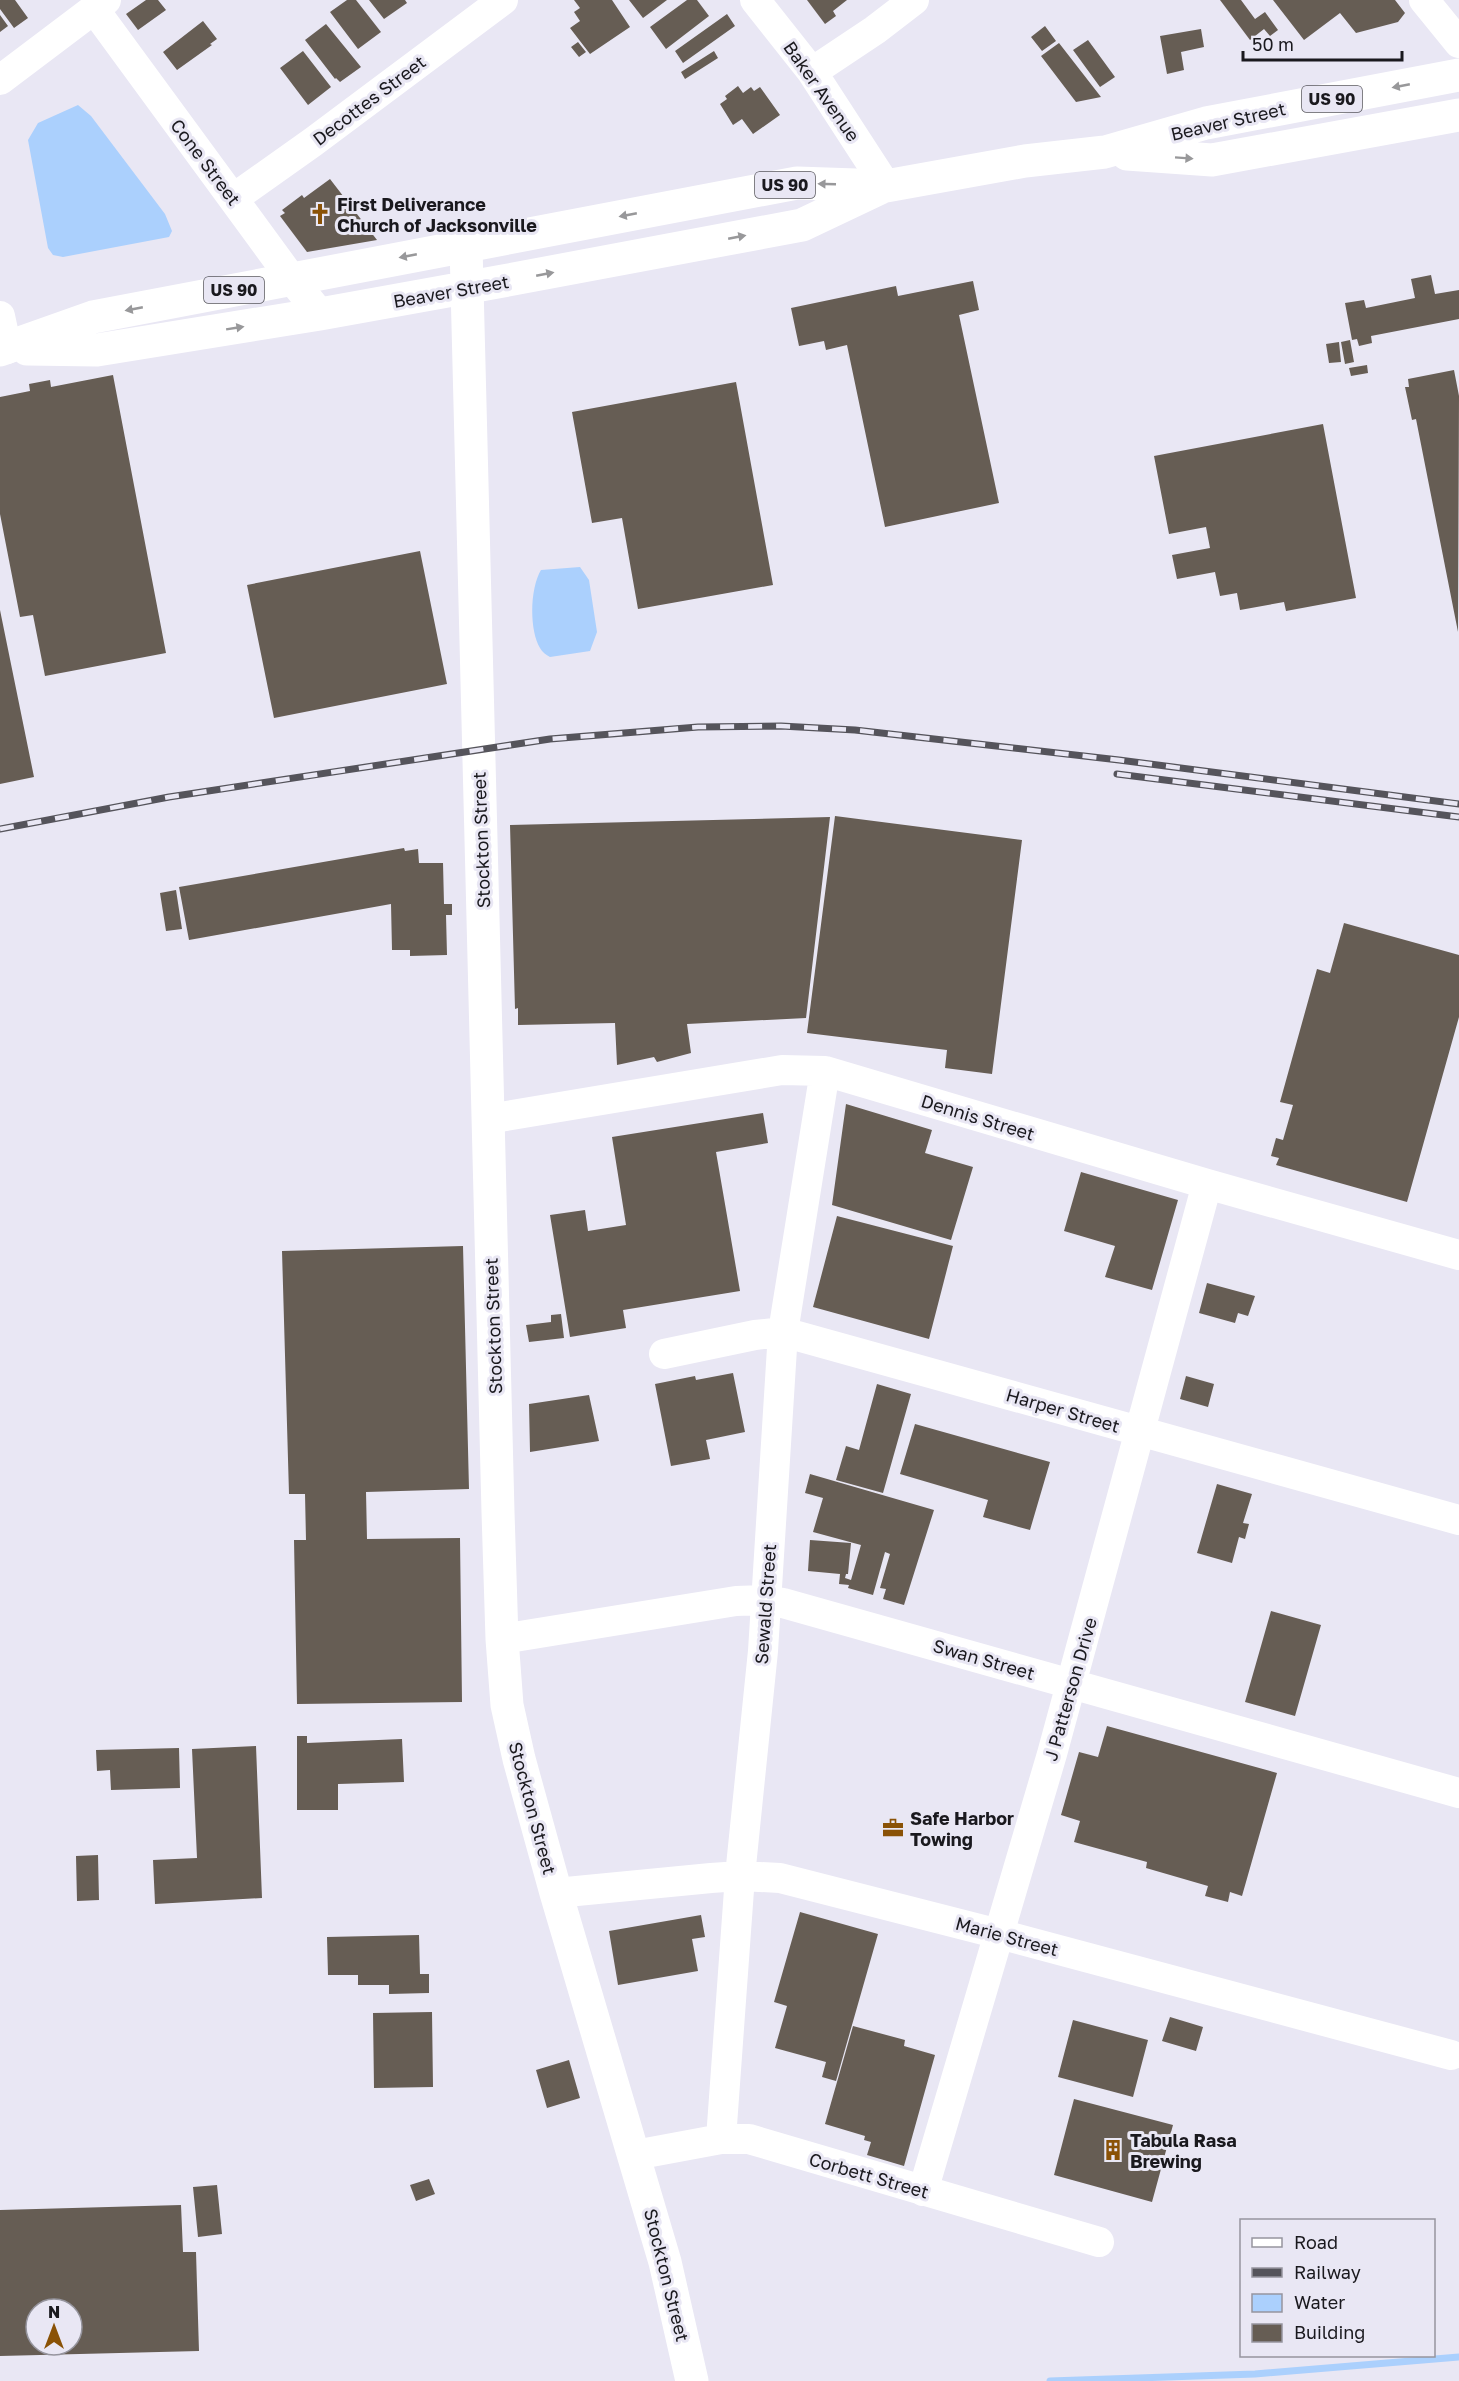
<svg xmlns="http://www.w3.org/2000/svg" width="1459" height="2381" font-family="'Golos Text',sans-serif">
<rect width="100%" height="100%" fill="#e9e7f4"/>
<!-- water -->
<path fill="#abd0fd" d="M78 105 91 116 165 214 172 231 169 237 63 257 53 255 48 248 28 140 38 123Z
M580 567 589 580 597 632 590 651 550 657C546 655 542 652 540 648 529 630 530 588 541 570Z"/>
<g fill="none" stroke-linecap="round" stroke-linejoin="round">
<!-- stream -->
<path stroke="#abd0fd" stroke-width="7" d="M1050 2381 1255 2374 1459 2357"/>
</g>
<!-- building -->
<path fill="#665d54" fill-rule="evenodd" d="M0 0H15L28 18 14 28 0 9Z
M146 0H158L166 10 138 30 126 14Z
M347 0H356L381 32 358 49 330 12Z
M369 0H405L407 3 384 19Z
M574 0H612L630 27 590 54 570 28 580 21 574 12 580 8Z
M629 0H667L643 18Z
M687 0H697L709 16 666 49 650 27Z
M807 0H847L833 11 836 16 825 24Z
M1220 0H1241L1255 19 1265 12 1278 30 1270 36 1264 29 1250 40Z
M1273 0H1395L1405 13 1398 22 1356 33 1340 13 1304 40Z
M727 14 735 26 683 63 675 51Z
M0 15 8 26 0 32Z
M203 21 217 39 210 44 212 45 177 70 163 52Z
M326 24 361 67 340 82 336 78 335 79 305 40Z
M1045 26 1056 41 1042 51 1031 37Z
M1201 29 1204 47 1181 52 1184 70 1167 74 1160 36Z
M1088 40 1115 77 1100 87 1073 50Z
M578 42 586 52 579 57 571 47Z
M1059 43 1101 97 1076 102 1041 56Z
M303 51 331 87 308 105 280 68Z
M714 51 718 58 685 79 681 72Z
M738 86 743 93 751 87 754 91 760 87 780 115 753 134 742 119 733 125 720 104 727 99 725 96Z
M330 179 377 240 307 252 280 216 285 213 282 210 302 195 304 198Z
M1431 275 1435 294 1459 290V319L1371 336 1372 343 1359 346 1357 339 1352 340 1345 303 1364 300 1366 308 1415 298 1411 279Z
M973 281 979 310 959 315 999 503 885 527 847 345 826 350 824 341 799 346 791 308 896 286 898 296Z
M1350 340 1354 362 1345 364 1341 342Z
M1339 342 1341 362 1329 363 1326 344Z
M1367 365 1368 373 1351 376 1349 368Z
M1454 370 1459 396 1458 632 1416 419 1412 420 1405 387H1409L1408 379Z
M113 375 166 653 45 676 33 615 20 617 0 514V397L30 391 29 384 50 380 51 387Z
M736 382 773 585 638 609 622 518 592 523 572 412Z
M1323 424 1356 598 1286 611 1284 602 1240 610 1237 593 1220 596 1215 572 1177 579 1172 555 1210 548 1206 527 1169 534 1154 456Z
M420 551 447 684 274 718 247 585Z
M0 610 34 777 0 784Z
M835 816 1022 840 992 1074 945 1068 947 1050 807 1033Z
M830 817 806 1018 687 1024 691 1053 657 1062 654 1057 617 1065 615 1023 518 1025V1008L515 1009 510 825Z
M404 848 405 851 418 849 419 863H443L444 904H452V915H446L447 955 410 956V950H392L391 904 189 940 179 887Z
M176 890 182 929 166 931 160 893Z
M1344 923 1459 955V1017L1407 1202 1276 1165 1279 1158 1271 1156 1276 1138 1283 1140 1293 1105 1280 1102 1317 969 1330 973Z
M846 1104 932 1130 925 1153 973 1167 951 1240 832 1205Z
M763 1113 768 1143 716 1152 740 1291 623 1310 626 1328 570 1337 550 1215 585 1210 588 1231 626 1225 612 1137Z
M1081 1172 1178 1200 1152 1290 1105 1277 1115 1246 1064 1231Z
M837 1216 953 1246 929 1339 813 1307Z
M463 1246 469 1489 366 1492 367 1539 460 1538 462 1702 297 1704 294 1540H306L305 1494H289L282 1251Z
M1207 1283 1255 1296 1248 1316 1238 1313 1235 1323 1199 1313Z
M561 1314 564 1338 529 1342 526 1325 551 1322V1315Z
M733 1373 745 1432 706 1440 710 1459 671 1466 655 1384 695 1376 696 1380Z
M1186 1376 1214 1384 1208 1407 1180 1399Z
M877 1384 911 1394 883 1493 836 1480 846 1446 859 1450Z
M589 1395 599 1441 530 1452 529 1404Z
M915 1424 1050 1462 1030 1530 983 1517 988 1500 900 1474Z
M810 1474 934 1510 904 1605 883 1599 886 1589 880 1588 890 1554 885 1552 873 1595 848 1588 849 1585 839 1584 840 1574 808 1571 810 1540 851 1543 848 1574H846L845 1578 851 1580 861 1545 813 1532 823 1498 805 1493Z
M1217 1484 1252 1494 1243 1523 1249 1524 1245 1539 1239 1537 1232 1563 1197 1553Z
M1271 1611 1321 1625 1295 1716 1245 1702Z
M1107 1726 1277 1773 1242 1896 1230 1892 1228 1902 1205 1896 1208 1886 1146 1868 1147 1862 1074 1842 1080 1821 1061 1815 1079 1752 1098 1757Z
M297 1736H307V1743L402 1739 404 1782 338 1784V1810H297Z
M256 1746 262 1898 155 1904 153 1860 197 1858 192 1749Z
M179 1748 180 1788 111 1790 110 1770 97 1771 96 1750Z
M98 1855 99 1900 77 1901 76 1856Z
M800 1912 878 1934 836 2081 822 2077 826 2062 775 2048 787 2006 774 2002Z
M701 1915 705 1937 692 1939 698 1971 618 1985 609 1931Z
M419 1935 420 1974H429V1993L389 1994V1985H358V1975H328L327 1937Z
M432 2012 433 2087 374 2088 373 2013Z
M1170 2017 1203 2027 1196 2051 1162 2041Z
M1073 2020 1148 2040 1133 2097 1058 2077Z
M853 2026 905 2040 904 2046 935 2055 904 2166 867 2155 871 2142 864 2140 865 2136 825 2124Z
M569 2060 580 2098 547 2108 536 2070Z
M1074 2099 1173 2125 1152 2202 1054 2175Z
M429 2179 435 2194 416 2201 410 2185Z
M217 2185 222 2234 198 2237 193 2187Z
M181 2205 183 2252H196L199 2351 0 2356V2210ZM36 2309H72V2345H36Z"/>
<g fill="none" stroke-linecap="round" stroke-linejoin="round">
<!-- minor -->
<path stroke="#fff" stroke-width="30" d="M755 0 812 72 886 186
M1424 0 1459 43
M94 9 291 278 320 314
M812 72 875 30 914 0
M0 80 106 0
M234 198 313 142 503 0
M0 316 7 349
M488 1119 782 1070 825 1071 1207 1184 1459 1255
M664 1354 755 1335 783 1332 1459 1520
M502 1639 736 1601 766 1600 783 1603 1459 1793
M556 1893 711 1878 740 1876 780 1878 999 1934 1451 2055
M721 2139 740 1876 763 1651 783 1332 825 1071
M635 2155 721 2139H749L1099 2242
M923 2191 1052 1754 1207 1184"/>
<!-- major -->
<path stroke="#fff" stroke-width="33" d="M1127 154 1212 160 1459 115
M466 246 498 1512 502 1639 507 1705 519 1759 556 1893 665 2262 692 2381
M27 349 97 350 320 314 503 281 802 225 880 188
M0 350 93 317 797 183 886 186 1025 161 1105 152 1206 123 1459 75"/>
<defs>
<path id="rail" d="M1117 774 1459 817
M0 829 169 797 550 739 698 727 781 726 855 730 1119 760 1459 804"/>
</defs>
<!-- rail casing -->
<use href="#rail" stroke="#55545b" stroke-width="7"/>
<!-- rail -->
<use href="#rail" stroke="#e9e7f4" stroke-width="4.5" stroke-dasharray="14" stroke-linecap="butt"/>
</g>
<!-- one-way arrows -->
<defs><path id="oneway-solid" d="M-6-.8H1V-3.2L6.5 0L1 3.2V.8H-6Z" transform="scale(1.5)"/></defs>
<g fill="#98989a">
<use href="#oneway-solid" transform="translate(1401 86) rotate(169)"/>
<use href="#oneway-solid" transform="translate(1184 158) rotate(4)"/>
<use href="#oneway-solid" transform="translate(827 184) rotate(-178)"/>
<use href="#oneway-solid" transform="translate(628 215) rotate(169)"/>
<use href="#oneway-solid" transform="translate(737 237) rotate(-11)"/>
<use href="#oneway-solid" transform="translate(408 256) rotate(169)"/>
<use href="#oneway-solid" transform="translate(545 274) rotate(-11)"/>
<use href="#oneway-solid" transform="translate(134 309) rotate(169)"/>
<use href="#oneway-solid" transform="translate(235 328) rotate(-9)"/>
</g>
<!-- icons -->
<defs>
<symbol id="church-bare" viewBox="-9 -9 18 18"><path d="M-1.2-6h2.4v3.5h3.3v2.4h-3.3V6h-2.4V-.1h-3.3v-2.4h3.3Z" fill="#8a5206" stroke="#e9e7f4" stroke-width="2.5" paint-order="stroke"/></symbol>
<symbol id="office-bare" viewBox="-9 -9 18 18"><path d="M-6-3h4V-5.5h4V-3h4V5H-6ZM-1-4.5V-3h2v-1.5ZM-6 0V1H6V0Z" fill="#8a5206" stroke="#e9e7f4" stroke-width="2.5" paint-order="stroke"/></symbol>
<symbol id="building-bare" viewBox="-9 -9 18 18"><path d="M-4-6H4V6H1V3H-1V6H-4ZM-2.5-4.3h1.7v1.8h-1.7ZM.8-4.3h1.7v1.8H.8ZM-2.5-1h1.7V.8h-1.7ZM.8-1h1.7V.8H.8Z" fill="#8a5206" stroke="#e9e7f4" stroke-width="2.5" paint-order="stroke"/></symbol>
</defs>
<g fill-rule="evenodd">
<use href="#church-bare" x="305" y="199" width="30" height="30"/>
<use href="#office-bare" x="878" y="1813" width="30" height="30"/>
<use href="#building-bare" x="1098" y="2135" width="30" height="30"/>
</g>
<g text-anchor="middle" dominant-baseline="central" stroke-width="6" stroke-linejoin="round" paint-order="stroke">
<!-- shield labels -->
<g fill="#e9e7f4" stroke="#58575e" stroke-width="1.5">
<rect x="1302" y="86" width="60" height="26" rx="4.5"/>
<rect x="755" y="172" width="60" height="26" rx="4.5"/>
<rect x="204" y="277" width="60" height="26" rx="4.5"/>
</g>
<g font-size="16" font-weight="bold" fill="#1a191e">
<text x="1332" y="99">US 90</text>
<text x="785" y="185">US 90</text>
<text x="234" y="290">US 90</text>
</g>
<!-- street labels -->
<g font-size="18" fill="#1a191e" stroke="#e9e7f4">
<text transform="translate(822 91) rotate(55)">Baker Avenue</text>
<text transform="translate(369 100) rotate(-37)">Decottes Street</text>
<text transform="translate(1228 121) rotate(-13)">Beaver Street</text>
<text transform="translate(206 162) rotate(53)">Cone Street</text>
<text transform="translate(451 291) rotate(-10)">Beaver Street</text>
<text transform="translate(481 840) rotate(-92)">Stockton Street</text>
<text transform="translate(978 1117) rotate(17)">Dennis Street</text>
<text transform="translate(493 1326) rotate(-92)">Stockton Street</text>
<text transform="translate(1063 1410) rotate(16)">Harper Street</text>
<text transform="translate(765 1604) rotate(-86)">Sewald Street</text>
<text transform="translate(984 1659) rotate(16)">Swan Street</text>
<text transform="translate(1070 1689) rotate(-74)">J Patterson Drive</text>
<text transform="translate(533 1808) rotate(75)">Stockton Street</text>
<text transform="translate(1007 1936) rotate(15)">Marie Street</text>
<text transform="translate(869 2175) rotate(16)">Corbett Street</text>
<text transform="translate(667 2275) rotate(76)">Stockton Street</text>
</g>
<!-- poi labels -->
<g font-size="18" font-weight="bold" fill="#1a191e" stroke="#e9e7f4" text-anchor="start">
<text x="337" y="204">First Deliverance<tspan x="337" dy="21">Church of Jacksonville</tspan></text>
<text x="910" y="1818">Safe Harbor<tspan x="910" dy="21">Towing</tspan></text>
<text x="1130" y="2140">Tabula Rasa<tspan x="1130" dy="21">Brewing</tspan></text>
</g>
</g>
<!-- legend -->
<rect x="1240" y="2219" width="195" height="138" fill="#e9e7f4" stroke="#96959e" stroke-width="1.5"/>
<rect x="1252" y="2238" width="30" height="9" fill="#ffffff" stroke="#96959e" stroke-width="1.5"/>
<text x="1294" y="2249" font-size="18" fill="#1a191e">Road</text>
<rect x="1252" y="2268" width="30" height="9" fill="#55545b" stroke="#96959e" stroke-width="1.5"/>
<text x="1294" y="2279" font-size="18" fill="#1a191e">Railway</text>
<rect x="1252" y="2294" width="30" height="18" fill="#abd0fd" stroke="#96959e" stroke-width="1.5"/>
<text x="1294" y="2309" font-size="18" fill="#1a191e">Water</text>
<rect x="1252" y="2324" width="30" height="18" fill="#665d54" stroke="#96959e" stroke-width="1.5"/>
<text x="1294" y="2339" font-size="18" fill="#1a191e">Building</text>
<!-- north arrow -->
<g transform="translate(54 2327)"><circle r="28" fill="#e9e7f4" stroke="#96959e" stroke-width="1.5"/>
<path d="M0-4.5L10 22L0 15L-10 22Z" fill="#8a5206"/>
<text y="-9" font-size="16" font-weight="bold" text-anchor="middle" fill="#1a191e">N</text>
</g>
<!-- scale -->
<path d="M1243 51v9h159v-9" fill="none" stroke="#1a191e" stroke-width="3"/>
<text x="1252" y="51" font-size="18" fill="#1a191e" stroke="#e9e7f4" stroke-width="4.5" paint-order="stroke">50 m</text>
</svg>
